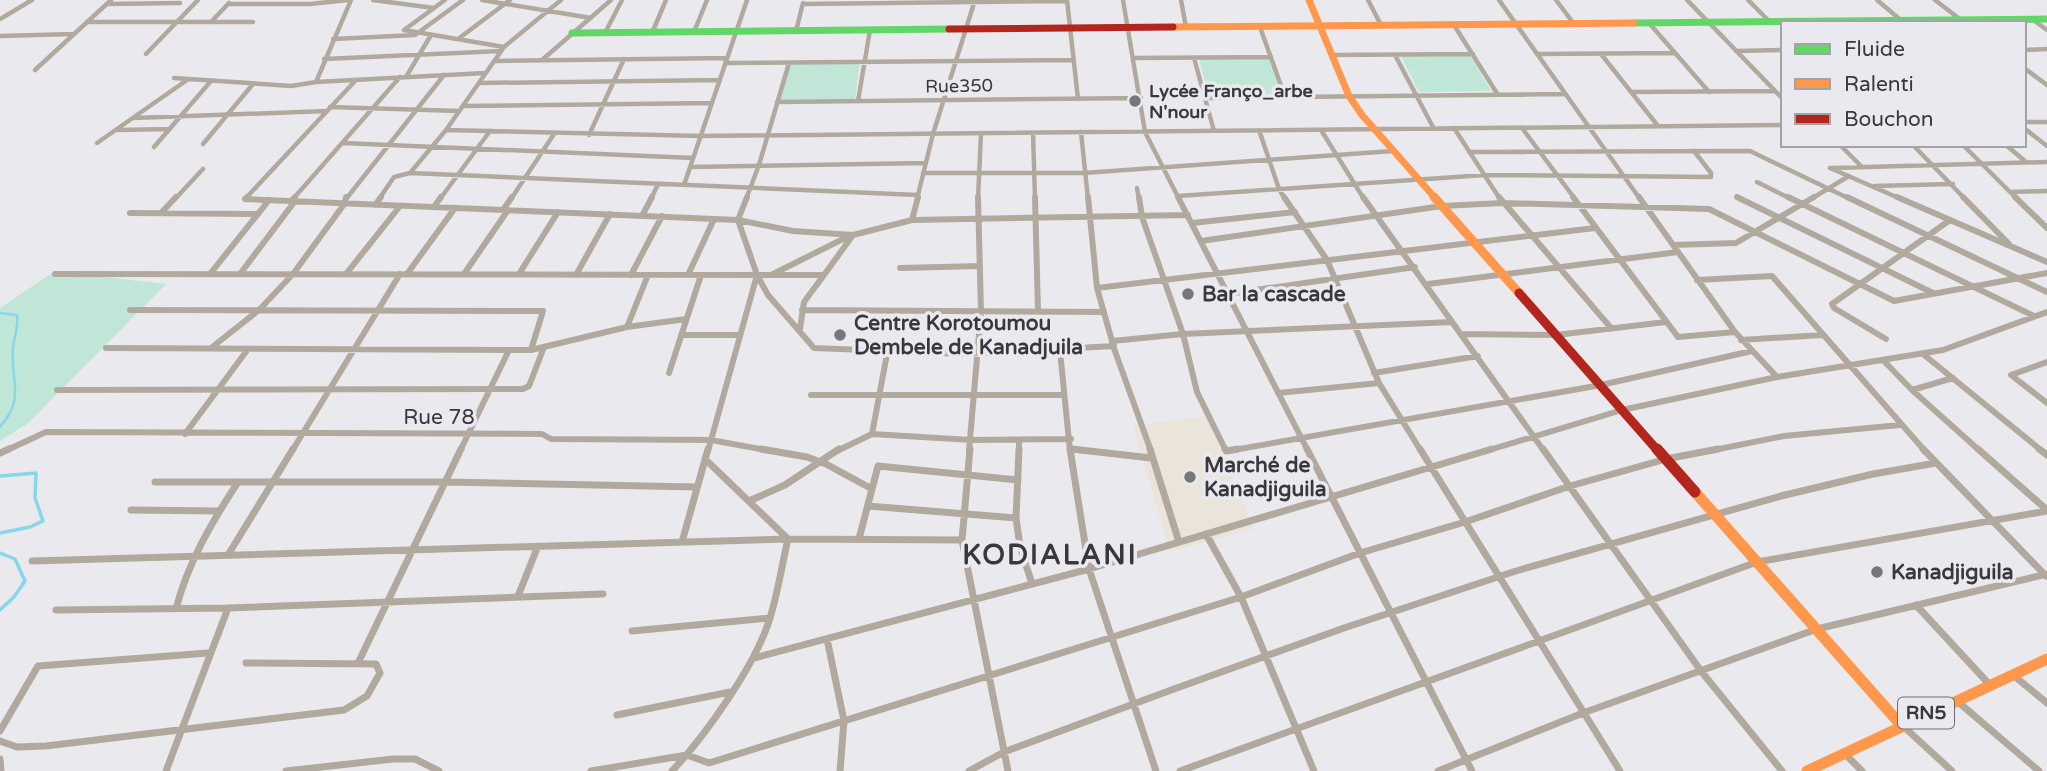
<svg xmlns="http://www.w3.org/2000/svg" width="2047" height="771" font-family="'Varela Round',sans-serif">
<rect width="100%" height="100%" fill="#eaeaee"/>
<!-- commercial -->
<path fill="#eae4da" d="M1206 416 1254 529 1170 552 1133 426Z"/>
<!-- green -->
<path fill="#bfe6d6" d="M1470 55 1491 91 1419 92 1401 56Z
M1199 59H1269L1281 95 1209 96Z
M860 62 855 99 781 100 790 63Z
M55 271 166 284 27 424 0 441V308Z"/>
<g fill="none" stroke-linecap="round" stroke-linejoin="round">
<!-- stream-far1 -->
<path stroke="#88d6ea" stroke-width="2.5" d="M0 313 17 315C19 327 14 336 13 348 10 382 26 397 0 427"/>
<!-- stream -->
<path stroke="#88d6ea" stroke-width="3.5" d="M0 476 36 473 35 498 43 521 30 527 0 533
M0 553 15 559 25 581 14 597 0 610"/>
<!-- street-far2 -->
<path stroke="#b2a99e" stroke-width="4.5" d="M373 0 434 8
M482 0 591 18
M1067 0 1078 99
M1123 0 1145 132 1179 199
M1181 0 1186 27
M1368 0 1381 25
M1499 0 1640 199
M1556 0 1574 24
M1687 0 1783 99
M1748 0 1770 22
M1877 0 1902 21
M1935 0 1961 20
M107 4 180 3
M228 4H310L348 0
M803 4 1067 1
M0 19 32 0
M2032 19 2047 30
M87 22H253
M211 22 229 3
M1649 23 1709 92
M1454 25 1498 95
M1260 27 1285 97
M404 30 504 47
M404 30 445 0
M796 31 803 3
M694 32 707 0
M605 33 622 0
M652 33 666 0
M0 36 74 34
M333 39 415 35 463 0
M458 39 510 0
M2024 50 2047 49
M1736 51 1783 50
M146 54 198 0
M1537 54 1675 53
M1601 54 1658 126
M1333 55 1473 54
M1395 55 1434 129
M1134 58 1271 57
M1194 58 1214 131
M324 59 501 51
M542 60 611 0
M494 61 727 58
M725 63 1073 60
M2024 68 2047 85
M35 70 111 0
M406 77 431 35
M174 78 291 86 316 82 485 73
M316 82 351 0
M479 83 720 80
M1631 92 1775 91
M1205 98 1565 94
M858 101 870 30
M777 102 1141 98
M463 106 712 103
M330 107 459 111
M133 118 327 111
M2024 122H2047
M1454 128 1500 199
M1522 128 1575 199
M2024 128 2047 146
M118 130 170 129
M446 130 701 136 1783 125
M1259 130 1279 189 1285 199
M1321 130 1364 199
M1081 132 1088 199
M1033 133 1035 199
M589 135 624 59
M97 143 187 80
M343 143 693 158
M203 144 253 84
M1840 145 1862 167
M1913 145 1965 199
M1963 145 2017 199
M2006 145 2026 162
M154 147 211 81
M1469 152 1750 151 1850 199
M690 167 926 163
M1830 168 1901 199
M1832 168 2047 162
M410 173 446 130 504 47 561 0
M923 173H1084L1393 151
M1757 182 1791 199
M684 185 747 0
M1874 186 1953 184
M1137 188 1139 199
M2010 192 2047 191
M1178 196 1485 175 1711 177V173L1694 151
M1737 197 1740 199
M175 199 203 169
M245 199 356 80
M293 199 400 77
M346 199 444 75
M379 199 394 177 410 173 918 195
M440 199 490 131
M511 199 554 134
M651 199 658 184
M746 199 759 165 789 63
M917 199 933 134 975 0
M978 199 981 133
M1811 199 1849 176"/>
<!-- street-far1 -->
<path stroke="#b2a99e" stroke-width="6" d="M747 197 738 220 757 275 768 295 814 348 964 354 1114 346
M1035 197 1038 311
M1088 197 1097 288 1112 341 1183 334 1452 322
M1139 197 1142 217 1183 334 1197 392 1226 451
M1178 197 1308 451
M1284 197 1327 260 1379 383 1421 451
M1363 197 1544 451
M1499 197 1611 328
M1573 197 1678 337 1735 332
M1639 197 1735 332 1777 377
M1737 197 1933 293
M1788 197 2034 316
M1847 197 2047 292
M1897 197 2047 262
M1963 197 2009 244
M2015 197 2047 228
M245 199 738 220 793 231 853 235 912 220 1188 215
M245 199 247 197
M291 201 295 197
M375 205 381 197
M434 207 441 197
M503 210 512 197
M130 213 258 214
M161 213 176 197
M642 216 652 197
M912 220 918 197
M1192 223 1295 212
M1201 241 1442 206 1503 203 1709 209 1894 301 2047 273
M1673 245 1736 243 1814 197
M900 268 980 266
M55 274 824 275 853 235
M210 274 269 200
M240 274 295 201
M346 274 400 206
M407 274 455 208
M464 274 508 210
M519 274 558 212
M773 274 851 235
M576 275 610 214
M631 275 662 216
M688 275 714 219
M1697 280 1772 276 1925 451
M1428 284 1678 252
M1097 288 1595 228
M1228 294 1415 267
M130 310 543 311 531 350
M802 310 1104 312
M627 327 648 275
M800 329 804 302 824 275
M1461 334 1556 335 1666 322
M681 335H740
M1886 339 1834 308 1832 304 1950 220
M1741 340 1822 335
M1112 343 1151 451
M106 348 531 350 627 327 686 319
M211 348 259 310 293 274 345 203 346 197
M1060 351 1070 451
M1923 354 2042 451
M1883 360 1912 390 1980 451
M2047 362 2011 375 2047 403
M669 373 701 275
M1374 373 1478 356
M57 390 523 389 529 386 544 347
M1912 390 1953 378
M1278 393 1379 383
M811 395H1064
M185 434 248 349
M872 434 887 354
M1072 449 1086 451
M5 451 46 432 542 434 551 439 711 440 771 451
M292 451 400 274
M460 451 509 350
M708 451 757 275
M837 451 872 434 971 440 1071 439
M969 451 981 311 978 197
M1019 451V440
M1228 451 1601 385 1752 351
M1486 451 1622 410 1777 377 1943 350 2047 312
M1709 451 1784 436 1900 425"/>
<!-- street -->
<path stroke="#b2a99e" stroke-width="7" d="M761 449 807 457 826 464 872 489
M970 449 962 540 1008 771
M1019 449 1016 518 1020 546 1032 584
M1070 449 1089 569 1156 771
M1072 449 1151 458
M1150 449 1179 542
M1225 449 1226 451 1238 449
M1307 449 1472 771
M1420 449 1620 771
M1543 449 1701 671 1782 771
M1923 449 2046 576
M1978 449 2047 510
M2039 449 2047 455
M0 453 9 449
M705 459 788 539
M155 482H446L697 487
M749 501 785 485 839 449
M868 506 1016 518
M131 510 219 511
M1206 534 1241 597 1314 771
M859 539 878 466 1018 480
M682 542 708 449
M228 555 293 449
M32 561 788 539 962 540
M518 596 538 546
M1916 605 1989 684
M176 609C188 562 212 522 238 482
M56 610 228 608 603 594
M632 631 770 618
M827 639 844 721 840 771
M754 658 1089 569 1492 449
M358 663 461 449
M2013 675 2047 703
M1957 701 2039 771
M617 715 730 692
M1903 726 1952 771
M0 731 38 666 208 653
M0 741 17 747 46 746 344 710 367 696 380 673 376 664 246 663
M1846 755 1862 771
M0 759 1 771
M166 771 228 608
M286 771 393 759H415L439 771
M591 771 687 755 709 763 1241 597 1360 553 1465 522 1570 486 1666 459 1718 449
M672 771C706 735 756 664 770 618 778 592 782 565 788 539
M969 771 1004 752 1174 689 1344 628 1516 571 1781 496 1873 474 1936 463
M1180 771 1757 562 2047 511
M1438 771 1583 713 1817 629 2047 574"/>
<!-- fast -->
<path stroke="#63d668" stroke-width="7" d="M1634 23 2047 19
M572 33 949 29"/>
<!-- slow-far2 -->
<path stroke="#ff974d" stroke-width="7" d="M1309 0 1349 96 1362 115 1436 199
M1173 27 1634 23"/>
<!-- slow-far1 -->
<path stroke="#ff974d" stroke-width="9" d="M1434 197 1519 293"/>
<!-- slow -->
<path stroke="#ff974d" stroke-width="11" d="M1695 492 1901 725
M1807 771 2047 659"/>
<!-- jam-far2 -->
<path stroke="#b3261e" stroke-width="7" d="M949 29 1173 27"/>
<!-- jam-far1 -->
<path stroke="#b3261e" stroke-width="9" d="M1519 293 1658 451"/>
<!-- jam -->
<path stroke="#b3261e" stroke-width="11" d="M1657 449 1695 492"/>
</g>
<!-- markers -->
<g fill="#77777a" stroke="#e9e9ef" stroke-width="2.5">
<circle cx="1135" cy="101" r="7"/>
<circle cx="1188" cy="294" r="7"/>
<circle cx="840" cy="335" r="7"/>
<circle cx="1190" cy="477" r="7"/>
<circle cx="1877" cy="572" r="7"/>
</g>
<g text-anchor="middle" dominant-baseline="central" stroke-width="7" stroke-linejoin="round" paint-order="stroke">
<!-- far-street labels -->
<g font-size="18" fill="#39393b" stroke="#e9e9ef">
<text transform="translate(959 86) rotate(-1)">Rue350</text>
</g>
<!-- far-poi labels -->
<g font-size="18" font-weight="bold" fill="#39393b" stroke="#e9e9ef" text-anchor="start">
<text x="1149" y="91">Lycée Franço_arbe<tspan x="1149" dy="21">N'nour</tspan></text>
</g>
<!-- shield labels -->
<rect fill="#e9e9ef" stroke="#6e6e71" stroke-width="2" x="1898" y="697.5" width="56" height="31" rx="5"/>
<g font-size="19" font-weight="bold" fill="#39393b">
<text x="1926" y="713">RN5</text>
</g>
<!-- poi labels -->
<g font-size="21" font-weight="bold" fill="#39393b" stroke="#e9e9ef" text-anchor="start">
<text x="1202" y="294">Bar la cascade</text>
<text x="854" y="323">Centre Korotoumou<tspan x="854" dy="24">Dembele de Kanadjuila</tspan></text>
<text x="1204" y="465">Marché de<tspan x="1204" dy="24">Kanadjiguila</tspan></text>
<text x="1891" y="572">Kanadjiguila</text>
</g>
<!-- street labels -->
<g font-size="21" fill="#39393b" stroke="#e9e9ef">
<text x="439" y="417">Rue 78</text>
</g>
<!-- district labels -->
<g font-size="28" font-weight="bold" letter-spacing="2" fill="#39393b" stroke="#e9e9ef">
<text x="1050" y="555">KODIALANI</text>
</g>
</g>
<!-- legend -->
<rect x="1781" y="21" width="245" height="126" fill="#e9e9ef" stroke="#a3a3a7" stroke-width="2"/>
<rect x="1795" y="44" width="35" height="10" fill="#63d668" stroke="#a3a3a7" stroke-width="2"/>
<text x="1844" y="56" font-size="21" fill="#39393b">Fluide</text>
<rect x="1795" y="79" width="35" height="10" fill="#ff974d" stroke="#a3a3a7" stroke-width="2"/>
<text x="1844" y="91" font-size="21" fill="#39393b">Ralenti</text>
<rect x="1795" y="114" width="35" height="10" fill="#b3261e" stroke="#a3a3a7" stroke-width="2"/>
<text x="1844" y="126" font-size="21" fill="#39393b">Bouchon</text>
</svg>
